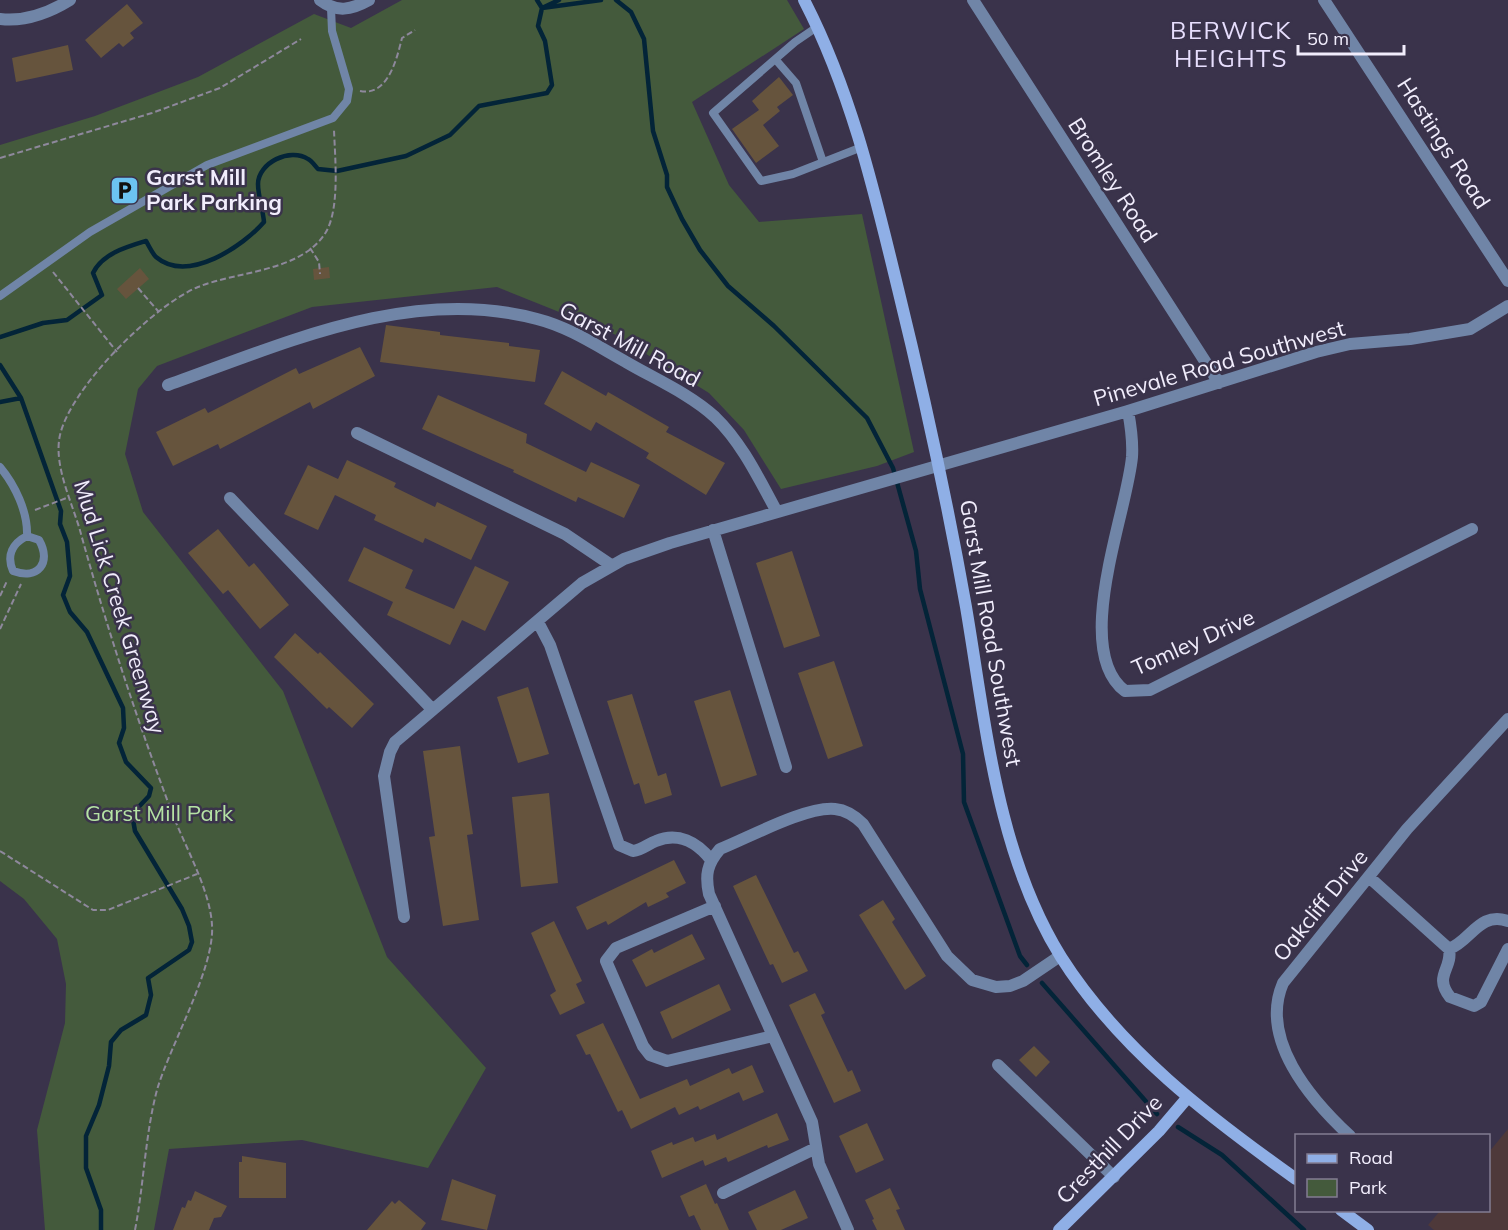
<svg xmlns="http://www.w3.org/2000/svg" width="1508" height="1230" font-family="Mulish,sans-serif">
<rect width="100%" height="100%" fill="#3a334b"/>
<!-- commercial -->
<path fill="#4e393a" d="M1508 1129V1230H1434L1428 1225 1440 1211 1488 1210 1489 1152Z"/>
<!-- green -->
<path fill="#445a3c" d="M402 0H787L804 29 692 102 729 185 759 222 862 214 914 452 877 466 781 489 744 430 709 393 614 334 497 287 312 307 157 366 138 389 125 454 143 512 283 691 387 957 486 1068 428 1168 302 1140 169 1149 154 1230H45L37 1130 65 1023 66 984 57 939 24 899 0 881V145L95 116 198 77 314 14 351 28Z"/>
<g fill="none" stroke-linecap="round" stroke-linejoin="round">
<!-- stream -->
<path stroke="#032438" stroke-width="4.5" d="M537 0 542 8 559 0
M616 0 631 12 644 39 653 131 667 175V187L682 219 700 250 728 286 774 326 867 418 893 468 916 551 920 589 963 754 964 802 1020 956 1027 965
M0 337 43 323 67 320 102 295 93 273C102 254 126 247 146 241 149 246 152 253 156 257 188 284 243 246 264 222 263 210 258 196 258 184 258 163 290 147 308 159 312 161 315 166 318 169L337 171 406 156 450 135 479 106 547 93 552 85 545 41 538 26 542 8 601 0
M0 365 21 398 61 511 60 524 67 542 70 576 63 595 70 612 87 632 123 708 124 728 119 743 126 762 151 788 149 796 132 814 135 831 182 909 189 926 192 942 189 950 148 978 151 995 146 1015 121 1030 111 1042 109 1066 99 1105 86 1136V1168L101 1210V1230
M0 402 21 398
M1042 983 1157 1114
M1178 1127 1222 1155 1304 1230"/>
</g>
<!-- building -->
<path fill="#66543d" d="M127 4 143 23 130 33 134 38 123 47 119 43 101 58 85 40Z
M68 45 73 70 16 82 12 58Z
M779 77 793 95 777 107 780 111 763 125 779 146 756 163 732 129 759 110 752 101Z
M329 267 330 278 314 280 313 269Z
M140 268 149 279 126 299 117 289Z
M386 325 440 332V335L509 343V346L540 350 535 382 380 362Z
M360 347 375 376 313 409 310 402 220 449 218 444 173 466 156 432 205 408 208 413 296 368 299 374Z
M562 371 606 396 608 392 669 427 666 432 725 463 706 495 646 458 649 453 596 422 591 431 544 404Z
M438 395 527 434 526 443 586 472 591 462 640 485 624 518 578 497 576 502 513 472 514 470 422 429Z
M347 460 396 483 394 487 435 507 437 502 487 526 471 560 425 538 423 543 374 520 376 515 335 495 318 530 284 514 308 465 338 479Z
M218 529 249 567 254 563 289 605 260 629 228 590 223 594 188 553Z
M364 547 413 570 405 588 454 609 475 566 509 582 485 631 462 620 450 645 387 615 393 602 348 581Z
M792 551 820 636 784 648 756 563Z
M295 633 318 654 320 652 374 704 352 728 329 707 327 709 274 657Z
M834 661 863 746 828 759 798 673Z
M528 687 549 754 518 763 497 697Z
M730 690 757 775 721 787 694 701Z
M632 694 658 776 666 773 672 795 645 804 639 783 634 785 607 701Z
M460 746 473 834 467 835 479 920 443 926 429 837 435 836 423 751Z
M549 793 558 883 521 887 512 797Z
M674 860 686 883 666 893 669 897 648 907 646 902 608 925 606 921 587 930 576 907Z
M756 875 794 953 798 951 808 971 782 983 773 964 770 965 733 886Z
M883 900 895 919 892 922 926 976 905 990 859 915Z
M554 921 582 981 576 984 585 1003 560 1015 550 995 556 991 531 933Z
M692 934 705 959 646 987 632 960 652 949 654 953Z
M719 984 731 1010 672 1039 660 1012Z
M815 993 825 1013 821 1015 848 1072 852 1070 861 1091 834 1103 789 1005Z
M603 1023 640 1099 687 1079 690 1086 729 1068 732 1074 752 1065 764 1092 743 1101 739 1092 700 1110 698 1106 679 1115 675 1107 631 1129 622 1110 618 1112 590 1054 586 1055 576 1035Z
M1034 1046 1050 1062 1036 1077 1019 1060Z
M777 1113 789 1140 768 1148 767 1145 728 1162 726 1157 705 1166 703 1160 662 1178 651 1151 672 1142 673 1145 693 1137 695 1142 715 1134 717 1140Z
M867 1123 884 1160 856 1173 839 1136Z
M242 1156 286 1163V1198H239V1162H242Z
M452 1179 496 1195 487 1230 441 1220Z
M706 1184 715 1204 717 1203 729 1230H701L694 1215 689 1217 680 1196Z
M890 1188 900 1209 896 1210 905 1230H877L872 1220 874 1219 865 1200Z
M795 1190 808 1218 781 1230H757L748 1212Z
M195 1191 227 1206 221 1217 214 1218 209 1230H173L182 1207 185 1208 188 1200 191 1201Z
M399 1200 426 1223 421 1230H367L392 1201 395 1204Z"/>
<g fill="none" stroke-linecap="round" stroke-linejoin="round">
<!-- path -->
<path stroke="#8e889c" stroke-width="2" stroke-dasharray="6 3" stroke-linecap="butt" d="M360 91C388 97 397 58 402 38L415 30
M0 158 152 113 220 88 301 39
M310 248 319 262 320 274
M53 272 117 352
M138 288 158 311
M35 510 69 497
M0 596 7 581
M0 629 21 584
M0 851 93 910H108L197 874
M135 1230C144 1184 145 1135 157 1090 170 1045 215 968 212 925 210 889 184 845 171 810 137 720 107 628 81 534 73 504 53 466 60 435 71 387 154 305 198 287 237 271 302 272 326 232 340 208 335 158 334 130"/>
<!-- lane -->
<path stroke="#7085a7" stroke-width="8" d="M817 27 795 42 713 113 761 181 793 174 862 147
M776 60 796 83 823 162
M0 296 90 232 207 165 333 118 347 101 349 89 332 31 331 8
M0 467C15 485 28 512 27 536
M27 536 39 540C52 563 38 580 13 571 6 555 13 543 27 536Z"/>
<!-- street -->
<path stroke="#7085a7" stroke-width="12" d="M320 0C337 13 351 10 369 0
M973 0 1219 383
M1324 0 1508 281
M0 19C25 22 49 13 70 0
M168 385C284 344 410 285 537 319 569 327 597 346 626 362 655 379 690 394 715 417 742 443 759 479 777 512
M1128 411C1131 427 1133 442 1132 457 1127 513 1071 650 1125 691L1150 690 1472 529
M357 433 565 534 611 565
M230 498 432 709
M713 530 786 767
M538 622 550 645 619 845 633 851C642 850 648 844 656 841 678 832 697 842 711 860
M1370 878 1449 949C1453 969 1433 975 1450 997L1474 1006 1481 1002 1508 949
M715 906 616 948 606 961 643 1046 650 1055 667 1061 773 1036
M404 917 384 776 390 752 395 742 582 583 624 559 670 543 1128 411 1316 352 1350 344 1410 339 1470 329 1508 306
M1449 949C1471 941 1479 911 1508 921
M998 1065 1114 1177
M1350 1136C1310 1099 1259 1039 1283 983L1407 829 1508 719
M723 1193 816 1148
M848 1230 819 1164 812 1122 709 894C705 875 707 864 720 849 748 838 806 806 835 809 846 810 855 816 863 824L947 956 972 980 996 987 1010 986 1023 981 1060 956"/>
<!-- secondary -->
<path stroke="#8fafe6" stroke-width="12" d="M804 0C851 91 874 190 898 289 924 395 947 500 966 607 986 725 997 854 1061 957 1120 1050 1209 1117 1296 1179
M1341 1210 1368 1230
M1059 1230 1159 1131 1188 1097"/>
</g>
<!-- icons -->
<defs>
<symbol id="parking-square" viewBox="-11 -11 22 22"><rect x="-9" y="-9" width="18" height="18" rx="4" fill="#6cc3f2" stroke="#3a334b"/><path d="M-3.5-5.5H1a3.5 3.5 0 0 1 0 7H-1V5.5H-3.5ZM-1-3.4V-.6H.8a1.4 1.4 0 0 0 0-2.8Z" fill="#111"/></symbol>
</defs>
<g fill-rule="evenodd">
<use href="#parking-square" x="108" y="174" width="33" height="33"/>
</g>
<g text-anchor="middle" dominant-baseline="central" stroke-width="5" stroke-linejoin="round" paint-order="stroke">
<!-- street labels -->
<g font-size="22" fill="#f1edfc" stroke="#3a334b">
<text transform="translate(1444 143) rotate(57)">Hastings Road</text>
<text transform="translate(1113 180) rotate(57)">Bromley Road</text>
<text transform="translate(630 344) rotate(28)">Garst Mill Road</text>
<text transform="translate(1219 363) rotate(-16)">Pinevale Road Southwest</text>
<text transform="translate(120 607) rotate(73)">Mud Lick Creek Greenway</text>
<text transform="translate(991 633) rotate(80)">Garst Mill Road Southwest</text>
<text transform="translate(1193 642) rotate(-24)">Tomley Drive</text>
<text transform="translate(1320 905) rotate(-51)">Oakcliff Drive</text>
<text transform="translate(1109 1149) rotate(-46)">Cresthill Drive</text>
</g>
<!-- poi labels -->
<g font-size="22" font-weight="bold" fill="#f1edfc" stroke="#3a334b" text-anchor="start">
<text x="146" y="177">Garst Mill<tspan x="146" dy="25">Park Parking</tspan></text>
</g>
<!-- park labels -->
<g font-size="22" fill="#b5e3a4" stroke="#3a334b">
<text x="159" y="813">Garst Mill Park</text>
</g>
<!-- neighbourhood labels -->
<g font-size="24" letter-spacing="1.5" fill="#e7defd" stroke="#3a334b">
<text x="1231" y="30">BERWICK<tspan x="1231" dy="28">HEIGHTS</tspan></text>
</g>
</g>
<!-- legend -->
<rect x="1295" y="1134" width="195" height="78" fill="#3a334b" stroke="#837d92" stroke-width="1.5"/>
<rect x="1307" y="1154" width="30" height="9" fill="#8fafe6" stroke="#837d92" stroke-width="1.5"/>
<text x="1349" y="1164" font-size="18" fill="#f1edfc">Road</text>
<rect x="1307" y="1179" width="30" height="18" fill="#445a3c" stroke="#837d92" stroke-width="1.5"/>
<text x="1349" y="1194" font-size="18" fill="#f1edfc">Park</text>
<!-- scale -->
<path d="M1298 45v9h106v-9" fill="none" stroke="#f1edfc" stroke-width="3"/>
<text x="1307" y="45" font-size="18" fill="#f1edfc" stroke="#3a334b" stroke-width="4.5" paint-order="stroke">50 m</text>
</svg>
